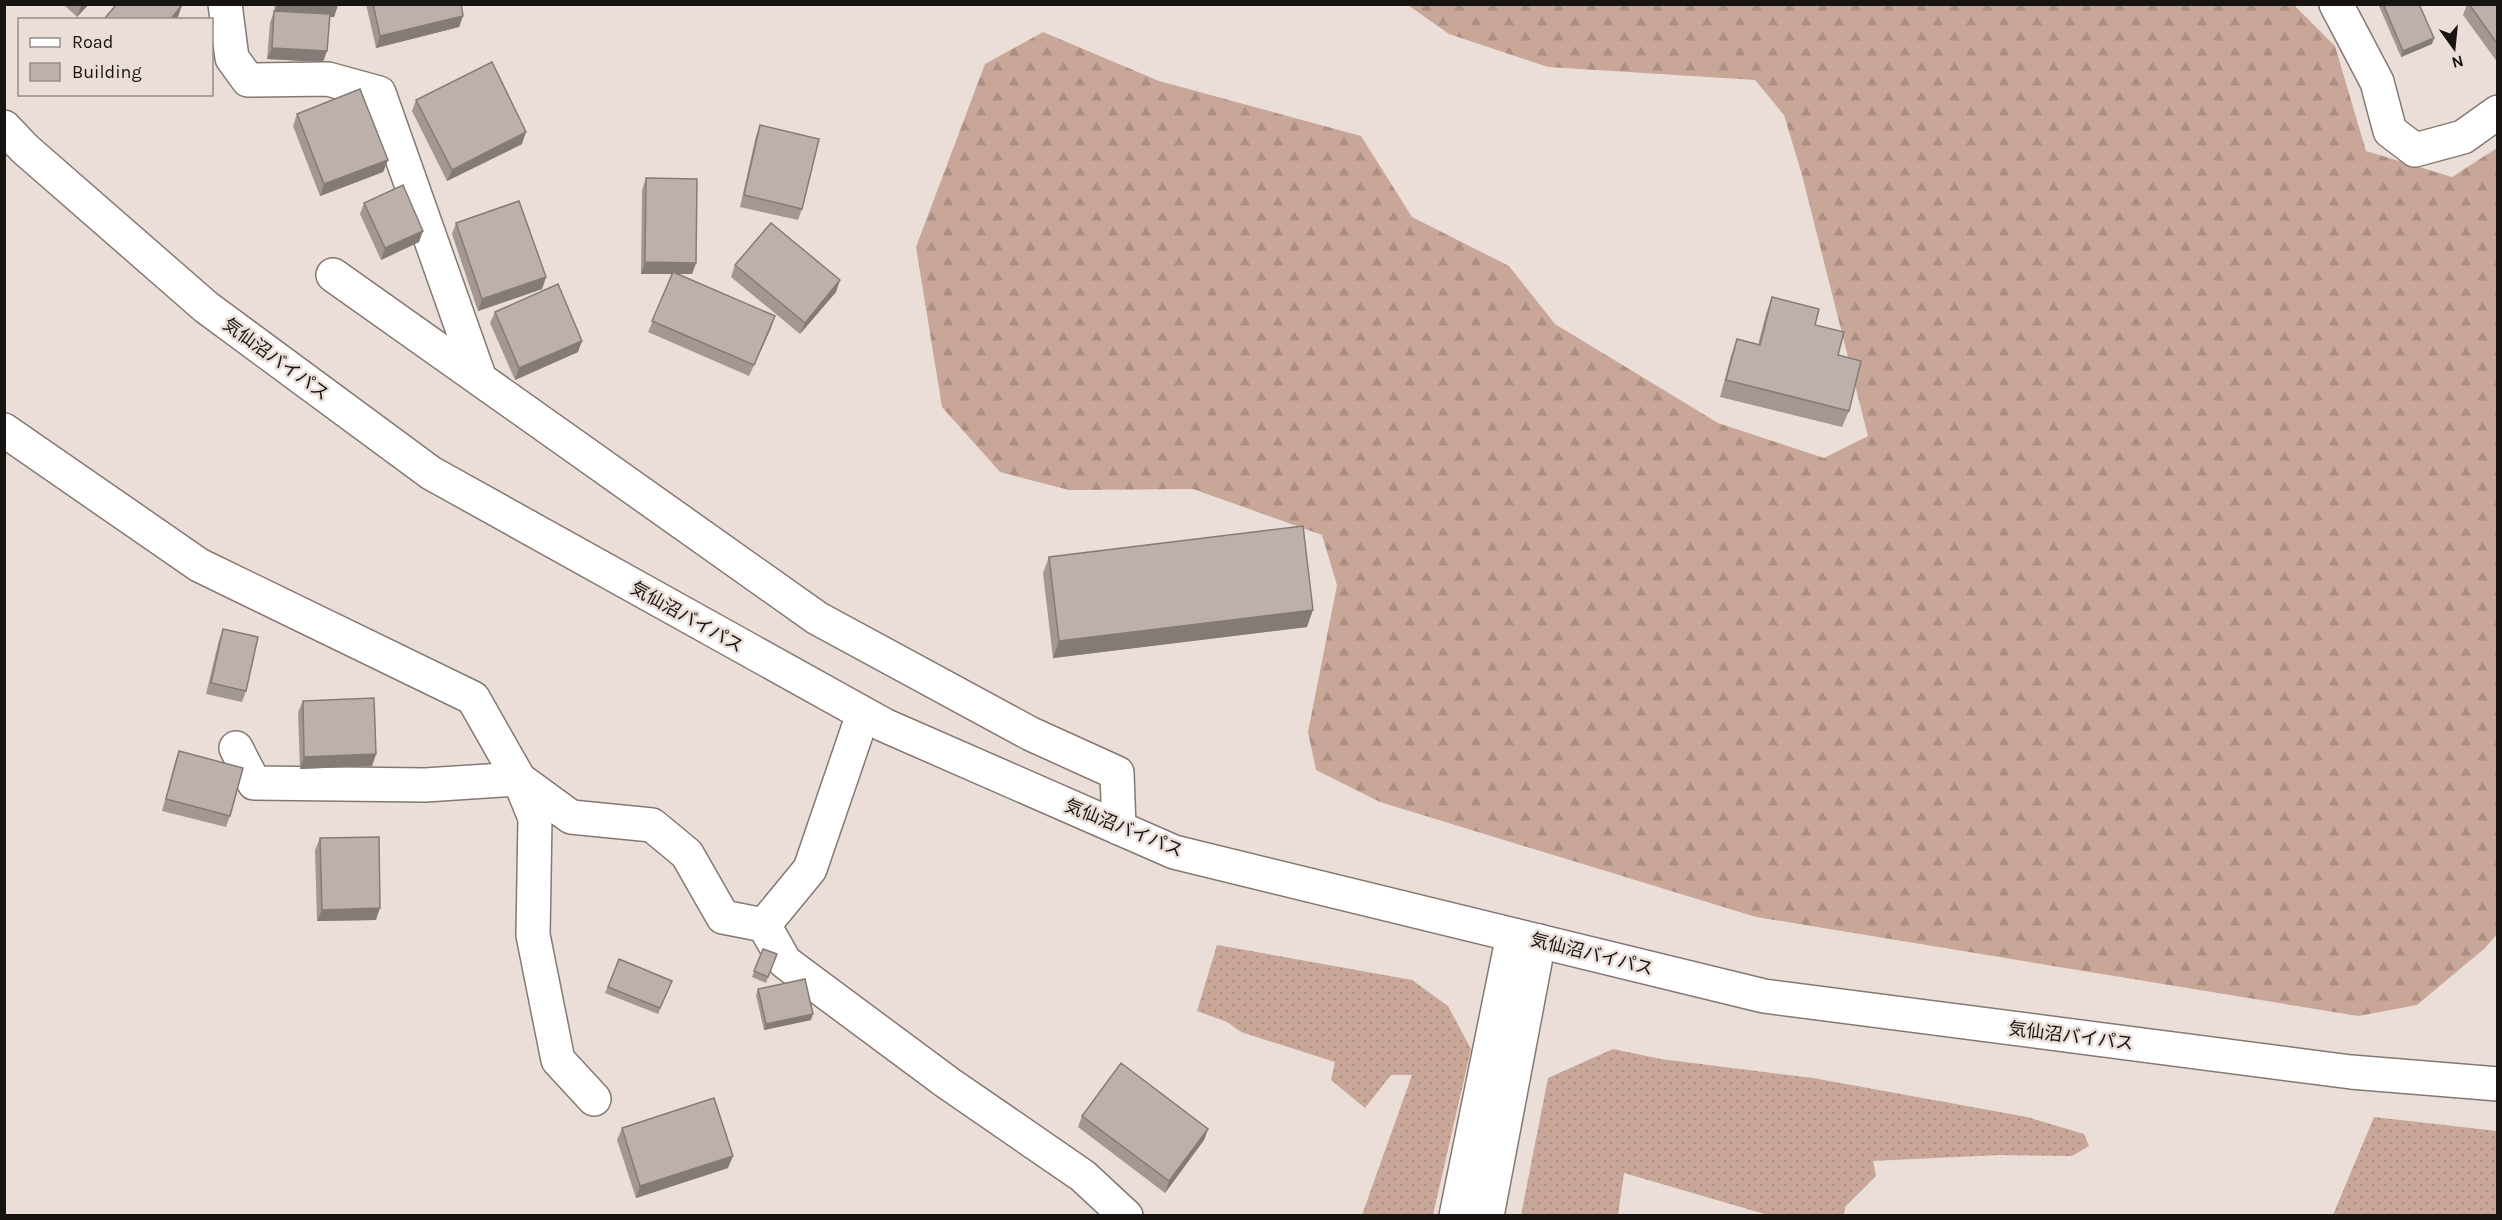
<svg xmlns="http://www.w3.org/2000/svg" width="2502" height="1220" font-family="Karla,'Noto Sans JP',sans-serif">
<defs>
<pattern id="grass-dots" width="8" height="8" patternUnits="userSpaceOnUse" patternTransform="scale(1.5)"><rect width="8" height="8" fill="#c9a798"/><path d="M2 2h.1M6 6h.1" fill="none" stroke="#ac8f82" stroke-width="1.8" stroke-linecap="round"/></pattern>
<pattern id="forest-firs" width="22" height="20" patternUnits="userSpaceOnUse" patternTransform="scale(1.5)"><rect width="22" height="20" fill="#c9a798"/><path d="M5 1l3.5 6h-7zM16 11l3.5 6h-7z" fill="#ac8f82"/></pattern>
</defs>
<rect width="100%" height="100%" fill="#ebddd7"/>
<!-- grass -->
<path fill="url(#grass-dots)" d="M1217 945 1412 980 1448 1006 1471 1049 1433 1215H1362L1412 1075H1391L1365 1108 1331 1080 1335 1062 1241 1032 1227 1022 1197 1011Z
M1613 1049 1661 1059 1813 1078 2027 1117 2084 1134 2089 1146 2072 1156 1998 1155 1873 1161 1876 1176 1845 1207 1844 1215H1768L1624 1173 1618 1215H1521L1548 1078Z
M2374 1117 2497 1131V1215H2333Z"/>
<!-- forest -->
<path fill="url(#forest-firs)" d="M1408 5H2294L2335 46 2366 151 2452 177 2497 148V934L2485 948 2417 1005 2358 1016 1756 917 1380 802 1316 770 1308 732 1337 585 1322 535 1193 489 1069 490 1000 472 942 407 916 247 985 64 1043 32 1159 81 1361 136 1412 217 1509 266 1555 324 1718 423 1824 458 1868 436 1802 175 1784 115 1755 80 1548 67 1449 34Z"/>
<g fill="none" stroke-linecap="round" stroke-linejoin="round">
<defs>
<path id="minor" d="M225 4 232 58 248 80 328 79 379 93 480 379
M2336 4 2377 82 2390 131 2415 150 2463 137 2498 112
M333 275 817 618 1031 734 1117 773 1119 828
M4 430 199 565 473 698 519 779 571 817 652 825 687 854 723 917 764 925 810 869 863 714
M236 748 254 783 425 785 519 779 535 818 533 935 558 1060 594 1099
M764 925 785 962 948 1083 1083 1176 1126 1216"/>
<path id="tertiary" d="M1456 1216 1513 935
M1487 1216 1539 941"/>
<path id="trunk" d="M4 127 25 149 206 307 431 473 884 725 1174 852 1764 996 2351 1072 2498 1084"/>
</defs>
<!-- minor casing -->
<use href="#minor" stroke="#847873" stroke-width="36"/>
<!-- tertiary casing -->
<use href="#tertiary" stroke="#847873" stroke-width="36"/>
<!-- trunk casing -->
<use href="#trunk" stroke="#847873" stroke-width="36"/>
<!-- minor -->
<use href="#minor" stroke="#fff" stroke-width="33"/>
<!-- tertiary -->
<use href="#tertiary" stroke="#fff" stroke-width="33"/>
<!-- trunk -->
<use href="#trunk" stroke="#fff" stroke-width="33"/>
</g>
<!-- wall -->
<path fill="#a39792" d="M63 4H89L77 17Z
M275 4H338L334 17H330L323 62 267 59 270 23 274 11Z
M366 4H461L463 16 459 27 376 48Z
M2379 4H2419L2432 44 2401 57 2379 6Z
M2467 4H2498V63L2463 15Z
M416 100 522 144 447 181 412 111Z
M297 114 388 160 383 172 320 196 293 126Z
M760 125 802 209 798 220 740 207 756 136Z
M646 178 696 263 692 274H678L771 328 749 376 648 332 673 274H641L642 190Z
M364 203 423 231 419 242 381 260 360 214Z
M456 223 546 277 542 289 478 311 452 234Z
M735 265 836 292 800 334 731 277Z
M1772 297 1815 325 1838 355 1849 411 1842 427 1720 397 1731 356 1737 339 1758 345 1766 314Z
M495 312 578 352 515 380 490 323Z
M1049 557 1307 627 1053 658 1043 573Z
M223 629 246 691 242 702 206 694 219 640Z
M303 701 376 754 372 766 300 769 298 712Z
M179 751 230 816 226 827 162 811 175 762Z
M320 838 376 920 317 921 315 850Z
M763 949 777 954 766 983 752 977Z
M619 959 672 981 658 1014 605 993Z
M758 989 811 1020 764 1030 756 995Z
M1082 1116 1208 1129 1204 1140 1165 1193 1078 1127Z
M622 1128 728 1168 636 1198 617 1140Z"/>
<!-- shaded-wall -->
<path fill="#847b77" d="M82 4H89L77 17 81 6Z
M277 4H324L338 5 334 17 274 14Z
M182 5 178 17 176 20H170Z
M463 16 459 27 376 48 380 36Z
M2434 38 2432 44 2401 57 2403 51Z
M272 48 327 51 323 62 267 59Z
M526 132 522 144 447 181 452 170Z
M388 160 383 172 320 196 324 184Z
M423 231 419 242 381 260 385 248Z
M645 262 696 263 692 274H641Z
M546 277 542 289 478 311 482 299Z
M840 280 836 292 800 334 805 323Z
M775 316 771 328 749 376 754 365Z
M582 341 578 352 515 380 519 368Z
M1313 610 1307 627 1053 658 1059 641Z
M376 754 372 766 300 769 304 757Z
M380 908 376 920 317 921 322 910Z
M813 1014 811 1020 764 1030 766 1024Z
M1208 1129 1204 1140 1165 1193 1169 1181Z
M733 1156 728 1168 636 1198 640 1186Z"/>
<!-- building -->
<path fill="#bdb0aa" stroke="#847b77" stroke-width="1.5" d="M117 4H181L182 5 170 20H107L105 18Z
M373 4H461L463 16 380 36Z
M2383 4H2419L2434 38 2403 51Z
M2469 4H2498V45Z
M274 11 330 14 327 51 272 48Z
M492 62 526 132 452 170 416 100Z
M360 89 388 160 324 184 297 114Z
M760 125 819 139 802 209 744 195Z
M646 178 697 179 696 263 645 262Z
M403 185 423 231 385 248 364 203Z
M519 201 546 277 482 299 456 223Z
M771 223 840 280 805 323 735 265Z
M673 272 775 316 754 365 652 321Z
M558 284 582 341 519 368 495 312Z
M1772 297 1819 309 1815 325 1844 332 1838 355 1861 361 1849 411 1726 380 1737 339 1760 345Z
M1303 526 1313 610 1059 641 1049 557Z
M223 629 258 637 246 691 211 683Z
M374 698 376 754 304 757 303 701Z
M179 751 243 768 230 816 166 799Z
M379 837 380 908 322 910 320 838Z
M763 949 777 954 768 977 754 971Z
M619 959 672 981 660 1008 608 987Z
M805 979 813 1014 766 1024 758 989Z
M1121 1063 1208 1129 1169 1181 1082 1116Z
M714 1098 733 1156 640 1186 622 1128Z"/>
<g text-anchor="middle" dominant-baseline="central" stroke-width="5" stroke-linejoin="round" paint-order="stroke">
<!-- street labels -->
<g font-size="18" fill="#171311" stroke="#ebddd7">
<text transform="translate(276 359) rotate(36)">気仙沼バイパス</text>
<text transform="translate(687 617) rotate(29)">気仙沼バイパス</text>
<text transform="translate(1124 828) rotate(22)">気仙沼バイパス</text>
<text transform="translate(1592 954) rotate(14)">気仙沼バイパス</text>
<text transform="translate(2071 1036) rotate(7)">気仙沼バイパス</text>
</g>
</g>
<!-- border -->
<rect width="2502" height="1220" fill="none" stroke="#171311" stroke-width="12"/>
<!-- legend -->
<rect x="18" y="18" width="195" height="78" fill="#ebddd7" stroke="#968c88" stroke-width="1.5"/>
<rect x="30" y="38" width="30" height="9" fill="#ffffff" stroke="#968c88" stroke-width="1.5"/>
<text x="72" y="48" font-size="18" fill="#171311">Road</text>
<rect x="30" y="63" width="30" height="18" fill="#bdb0aa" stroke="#968c88" stroke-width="1.5"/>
<text x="72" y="78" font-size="18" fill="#171311">Building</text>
<!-- north arrow -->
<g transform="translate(2454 48) rotate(165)" stroke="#ebddd7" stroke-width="4.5" paint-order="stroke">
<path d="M0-4.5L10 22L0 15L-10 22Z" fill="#171311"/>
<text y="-9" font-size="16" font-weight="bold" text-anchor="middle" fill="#171311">N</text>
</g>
</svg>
